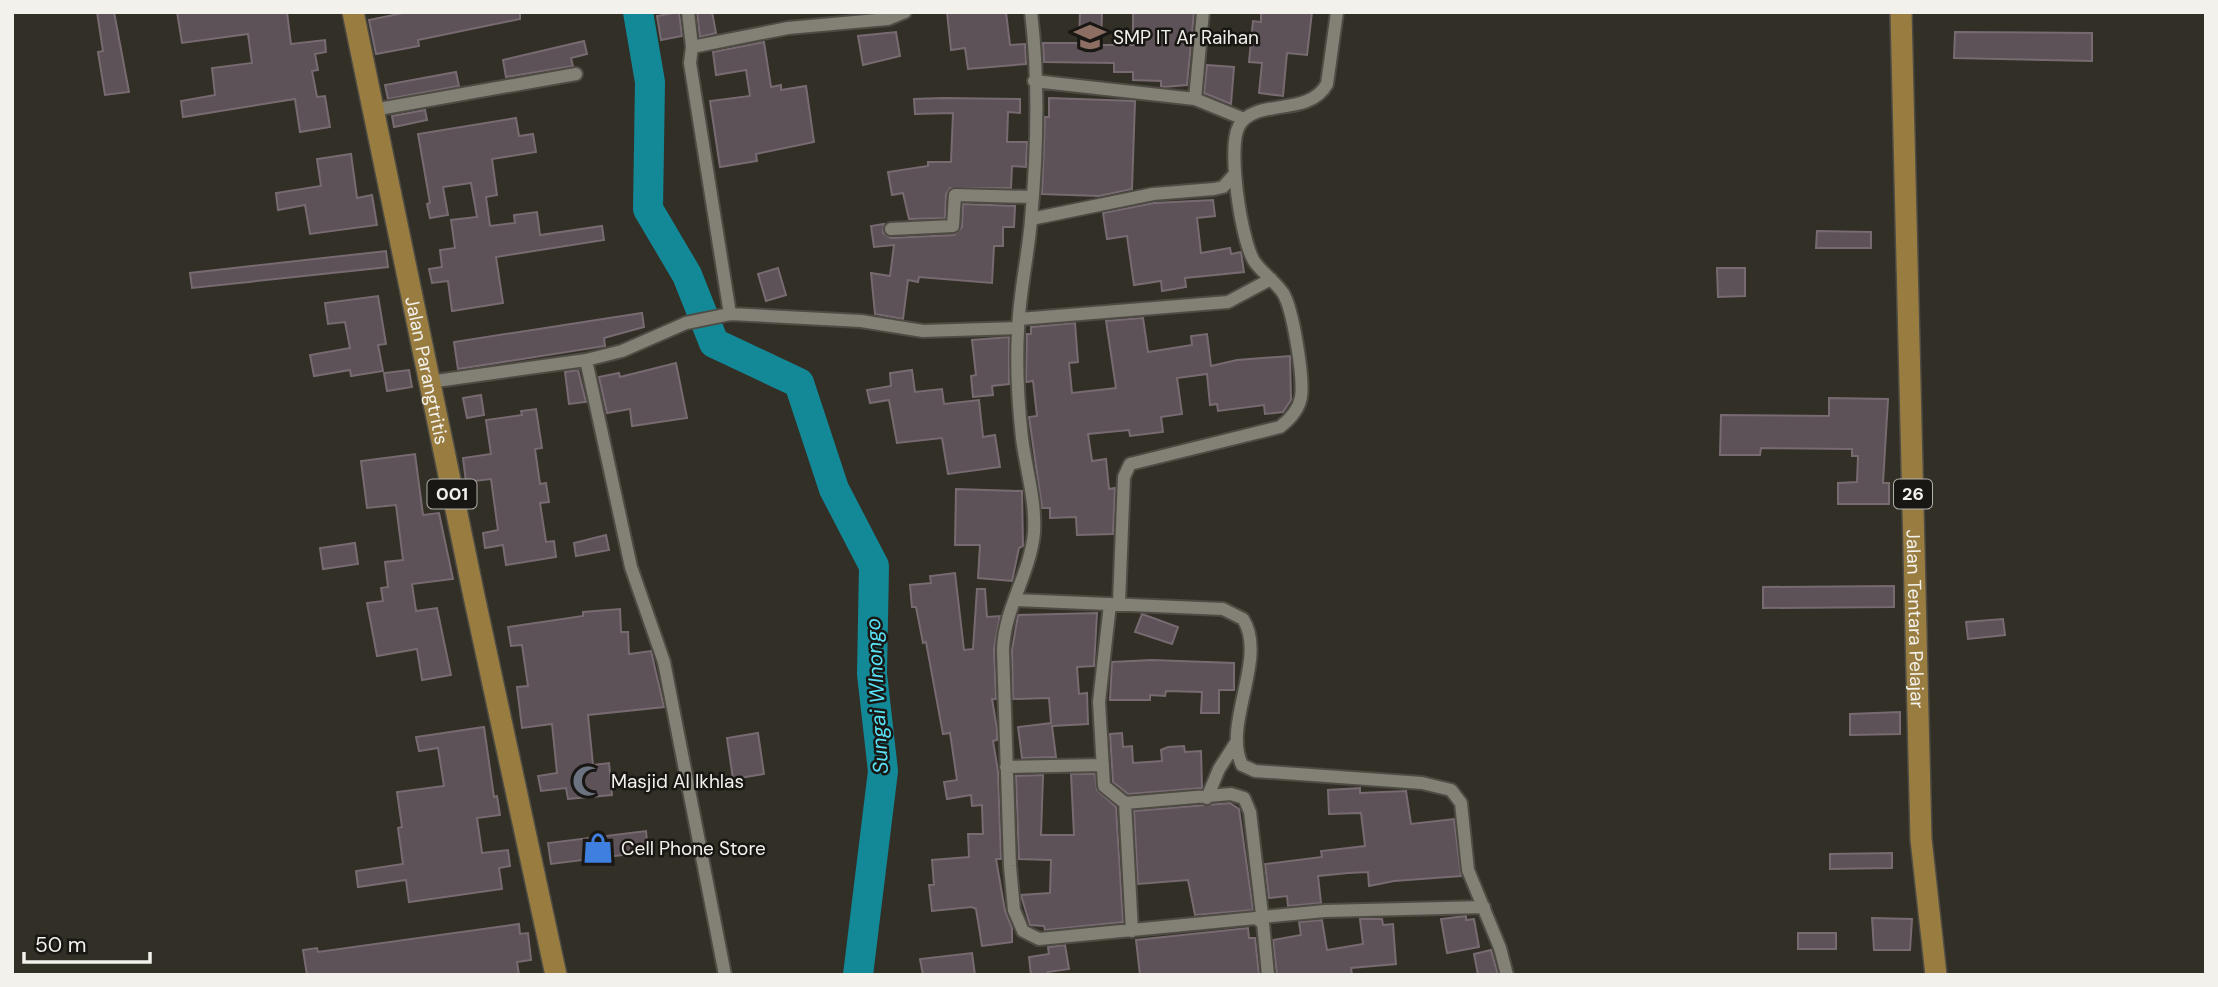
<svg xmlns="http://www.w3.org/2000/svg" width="2218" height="987" font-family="'DM Sans',sans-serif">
<rect width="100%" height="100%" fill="#322f26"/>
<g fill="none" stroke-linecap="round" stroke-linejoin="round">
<!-- river -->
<path stroke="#138998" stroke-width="30" d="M638 12 650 82 648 209 687 275 714 343 799 383 834 489 874 566 872 674 883 771 858 975"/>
</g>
<!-- building -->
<path fill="#5d5258" stroke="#776b71" stroke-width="2" d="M97 12H114L129 92 105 95 98 52 103 51Z
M177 12H287L291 44 325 40 326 52 315 54 318 70 312 71 317 97 325 96 330 127 300 132 295 99 183 117 181 101 215 95 212 68 252 63 248 34 182 43Z
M408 12H520V19L418 40 419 46 376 54 369 20Z
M679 12 682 36 661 40 657 16Z
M697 12H712L716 33 700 37Z
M947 12H1006L1010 45 1025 44 1026 64 968 69 965 48 951 50Z
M1080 12H1102L1101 45H1133V13L1194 12 1187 85 1164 87 1161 86V81L1133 80V72H1114V63L1044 62 1043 43H1079Z
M1261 12H1312L1307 55 1287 53 1283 96 1259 93 1262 63 1249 62 1253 21 1261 22Z
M896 32 900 56 863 65 858 36Z
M1955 32 2092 33V61L1954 58Z
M584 41 587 54 571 58 573 66 506 77 503 60Z
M764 42 771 87 781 85V90L806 86 814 142 756 154 757 161 720 167 710 101 750 96 746 70 716 75 713 52Z
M1207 65 1234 67 1231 104 1204 93Z
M456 72 459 86 388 99 385 85Z
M943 98 1020 99V113L1008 112 1007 142H1027L1026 167 1012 166 1011 188H950L946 194 945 218 909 219 903 193 892 195 888 172 928 166V162H951L953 113 915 114 914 99Z
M1049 98 1135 101 1132 189 1099 196 1042 194 1045 117H1049Z
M425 110 427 120 394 127 392 116Z
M516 118 519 136 533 134 536 152 492 159 497 195 486 197 490 226 515 223 514 215 537 212 540 235 602 226 604 240 496 257 503 303 452 311 448 281 432 283 429 269 442 267 440 250 455 248 451 220 477 217 471 183 443 187 448 215 430 218 427 204 430 203 418 134Z
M351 154 357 198 372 195 377 225 310 234 305 205 278 210 276 193 321 186 317 159Z
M1213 200 1215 216 1197 218 1201 253 1230 248 1231 254 1241 252 1244 272 1185 278 1186 287 1162 291 1161 281 1134 285 1127 236 1107 239 1103 213 1154 203Z
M963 204 1015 206 1014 227H1003V246H994L992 283 919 277 918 282 908 280 903 319 875 314 871 273 890 276 894 245 874 247 871 226 884 224 883 233 891 238 954 235 962 227Z
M1817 231 1871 232V248H1816Z
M386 251 388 267 192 288 190 273Z
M778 268 786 295 766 301 758 274Z
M1717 268H1745V296L1718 297Z
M378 296 386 344 378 345 383 371 351 376 350 370 314 376 310 355 350 348 345 322 328 324 325 303Z
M642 313 644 327 604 338 605 346 458 369 454 342Z
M1143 318 1148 352 1192 345 1191 336 1207 334 1211 366 1237 360 1290 356 1291 400 1283 412 1265 414 1264 405 1218 411 1217 404 1210 405 1207 374 1177 378 1182 414 1161 417 1163 432 1130 436 1129 430 1088 434 1092 461 1106 459 1109 489 1115 488 1113 534 1077 535 1076 517 1050 518V508H1042L1029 417 1037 416 1033 381 1026 382 1027 334H1031V327L1075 323 1078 362 1069 363 1072 393 1116 388 1106 321Z
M1009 337V384L992 386 993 395 973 397 971 376 976 375 972 340Z
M676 363 687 418 632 426 630 409 607 413 599 377 619 373 620 377Z
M409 370 412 387 387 391 384 373Z
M578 370 586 402 569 404 565 372Z
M912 370 915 392 942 389 944 404 979 400 983 437 995 435 1000 467 948 474 942 438 897 443 889 400 870 403 867 390 891 386 890 373Z
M481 395 484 415 467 418 463 398Z
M1829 398 1888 399 1883 483H1889V504H1838V483L1857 482 1858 456H1852V449L1761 448 1760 455H1720L1721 415 1829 416Z
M536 409 542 448 535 449 540 484 546 483 549 502 540 503 546 542 554 541 556 557 506 565 503 545 485 548 483 533 498 530 491 479 466 482 463 458 491 454 486 420 522 415 521 411Z
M415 454 423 515 439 513 453 579 412 584 416 611 437 608 451 675 422 680 417 649 377 656 367 603 383 601 381 588 388 587 385 562 403 560 396 505 367 508 361 461Z
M956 489 1022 491 1023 546 1019 548 1012 581 978 578 980 545H955Z
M606 535 609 550 576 556 574 543Z
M355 543 358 564 323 569 320 548Z
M955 573 964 650 973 649 977 589H985L987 617 1000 616 994 649 996 699H992L997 729V740L993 741 998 771 1001 859H996L1005 911 1012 928V942L982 946 976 909 972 907 932 911 929 885H934L932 860 969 857 968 834H983L982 805 972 806 971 795 947 799 944 782 957 780 950 733 943 734 926 642 923 643 916 607H912L910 585 931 583 930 576Z
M1894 586V607L1763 608V587Z
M620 609 621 632H628L629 654 651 651 664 707 588 715 593 765 609 763 612 795 568 799 566 788 541 791 538 776 557 773 552 724 522 728 517 687 528 686 522 645 511 646 508 627 583 616V612Z
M1097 613 1094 666 1077 667 1079 694 1087 693 1088 724 1052 726 1056 757 1022 758 1018 727 1051 723 1049 698 1013 699 1012 650 1018 615Z
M1142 614 1178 627 1172 644 1135 632Z
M2003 619 2005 635 1968 639 1966 622Z
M1152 660 1234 663V690H1219V713H1201L1202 692 1166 691 1165 696 1150 695V700H1110L1112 662Z
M1900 712V734L1850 735V714Z
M484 727 494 797 497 796 500 815 477 818 482 853 508 850 510 866 499 868 502 889 409 902 406 880 358 887 356 871 403 864 398 828 402 827 397 792 444 786 438 748 419 751 416 737Z
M758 733 764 774 733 779 727 738Z
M1122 733 1123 747 1132 746 1133 763 1162 761 1161 750 1168 747 1184 746 1185 752 1201 751 1202 788 1128 794 1113 782 1110 734Z
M1071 774H1095L1097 790 1116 807 1123 922 1045 930 1044 926 1030 925 1021 895 1050 893 1051 860 1019 859 1016 776 1043 775 1041 835H1074Z
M1360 788V793L1406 791 1411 824 1454 819 1461 876 1394 881 1369 886 1368 872 1348 873 1318 876 1321 903 1288 906 1287 896 1269 898 1265 864 1322 857 1321 851 1365 846 1361 813 1329 814 1328 790Z
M1230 803 1239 809 1253 910 1195 915 1188 880 1138 884 1134 811Z
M646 831 648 852 551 864 548 843Z
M1892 853V868L1830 869V854Z
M1466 916V920L1474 919 1479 947 1447 953 1441 919Z
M1872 918 1912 919 1910 950H1874Z
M1360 919H1382L1383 925 1393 924 1396 964 1351 968 1352 975H1277L1273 940 1301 935 1299 922 1322 920 1327 950 1363 944Z
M519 924 520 934 528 933 531 960 517 962 519 975H307L303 950 317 948 318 952Z
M1248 928 1249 938H1255L1259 975H1140L1136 940Z
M1798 933H1836V949H1798Z
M1065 945 1069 969 1048 972V975H1031L1029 957 1049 954 1048 947Z
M1491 950 1498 975H1478L1474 954Z
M972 953 975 975H923L920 959Z"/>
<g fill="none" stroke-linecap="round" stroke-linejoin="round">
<defs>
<path id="minor" d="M688 12 692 47 690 63 730 314
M1031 12C1039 78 1037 154 1031 220 1028 257 1019 294 1018 331 1016 366 1018 402 1022 438 1026 470 1036 500 1034 533 1030 574 1004 609 1003 650L1010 866 1014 910 1023 931 1039 939 1256 918 1263 923 1268 975
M1203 12 1195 99 1244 119
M692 47 788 28 888 19 905 12
M1034 81 1195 99
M373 110 576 74
M1031 219 1153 194 1214 189 1223 187 1233 176
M891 229 953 226 955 195 1032 197
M1019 319 1228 302 1271 279
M586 360 631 567 664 662 725 975
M429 382 586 360 622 351 686 323 730 314 861 321 923 331 1018 328
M1015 600 1223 609 1243 619C1268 658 1222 724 1242 765L1255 771 1422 783 1451 790 1461 803 1468 870 1500 948 1507 975
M1119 603 1124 477 1130 464 1280 427C1289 420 1299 409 1301 397 1304 378 1293 309 1283 293 1275 281 1262 273 1254 261 1241 240 1227 147 1239 126 1255 97 1308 118 1327 84L1337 12
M1110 604 1099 702 1104 786 1125 803 1231 794 1244 798 1250 812 1263 923
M1006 767 1103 765
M1207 798 1219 769 1237 741
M1125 803 1132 931
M1263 917 1325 911 1484 907"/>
<g id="primary">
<path id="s1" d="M353 12 474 596 556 975"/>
<path id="s2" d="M1901 12 1921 839 1936 975"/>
</g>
</defs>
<!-- minor casing -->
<use href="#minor" stroke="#4d4b44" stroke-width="16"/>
<!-- primary casing -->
<use href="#primary" stroke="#4d4b44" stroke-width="24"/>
<!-- minor -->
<use href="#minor" stroke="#838075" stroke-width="12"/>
<!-- primary -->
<use href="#primary" stroke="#997c40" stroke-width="21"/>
</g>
<!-- icons -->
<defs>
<symbol id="school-bare" viewBox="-9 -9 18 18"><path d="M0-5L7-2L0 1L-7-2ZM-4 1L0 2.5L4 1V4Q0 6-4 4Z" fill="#8d6e63" stroke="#181713" stroke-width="2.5" paint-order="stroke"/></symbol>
<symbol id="mosque-bare" viewBox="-9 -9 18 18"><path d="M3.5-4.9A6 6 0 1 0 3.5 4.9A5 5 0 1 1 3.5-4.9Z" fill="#6b7280" stroke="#181713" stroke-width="2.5" paint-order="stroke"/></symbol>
<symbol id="shop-bare" viewBox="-9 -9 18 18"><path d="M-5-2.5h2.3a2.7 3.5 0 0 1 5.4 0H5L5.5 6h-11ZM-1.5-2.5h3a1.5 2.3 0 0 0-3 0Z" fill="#3f7fe0" stroke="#181713" stroke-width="2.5" paint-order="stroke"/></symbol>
</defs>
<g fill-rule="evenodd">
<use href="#school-bare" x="1068" y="15" width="44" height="44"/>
<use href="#mosque-bare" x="566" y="759" width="44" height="44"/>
<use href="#shop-bare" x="576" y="826" width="44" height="44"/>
</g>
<g text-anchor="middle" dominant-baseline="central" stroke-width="5" stroke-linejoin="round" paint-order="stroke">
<!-- shield labels -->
<g fill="#181713" stroke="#b1b0aa" stroke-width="2">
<rect x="427.5" y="479.5" width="49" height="29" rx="5"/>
<rect x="1894" y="479.5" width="38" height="29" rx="5"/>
</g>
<g font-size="18" font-weight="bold" fill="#f2f1eb">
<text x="452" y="494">001</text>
<text x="1913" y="494">26</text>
</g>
<!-- poi labels -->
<g font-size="19" fill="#f2f1eb" stroke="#181713" text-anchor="start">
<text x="1113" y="37">SMP IT Ar Raihan</text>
<text x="611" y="781">Masjid Al Ikhlas</text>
<text x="621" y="848">Cell Phone Store</text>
</g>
<!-- street labels -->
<g font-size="19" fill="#f2f1eb" stroke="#181713">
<text stroke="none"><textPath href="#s1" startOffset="366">Jalan Parangtritis</textPath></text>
<text stroke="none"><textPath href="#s2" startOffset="607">Jalan Tentara Pelajar</textPath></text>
</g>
<!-- water labels -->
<g font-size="21" font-style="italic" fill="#59e2f7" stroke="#181713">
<text transform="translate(877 696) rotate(-93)">Sungai WInongo</text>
</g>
</g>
<!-- border -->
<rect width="2218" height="987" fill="none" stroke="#f2f1eb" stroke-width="28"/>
<!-- scale -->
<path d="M24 952v10h126v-10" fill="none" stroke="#f2f1eb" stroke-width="3.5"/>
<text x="35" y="952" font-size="21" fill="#f2f1eb" stroke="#181713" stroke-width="5" paint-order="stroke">50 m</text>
</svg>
